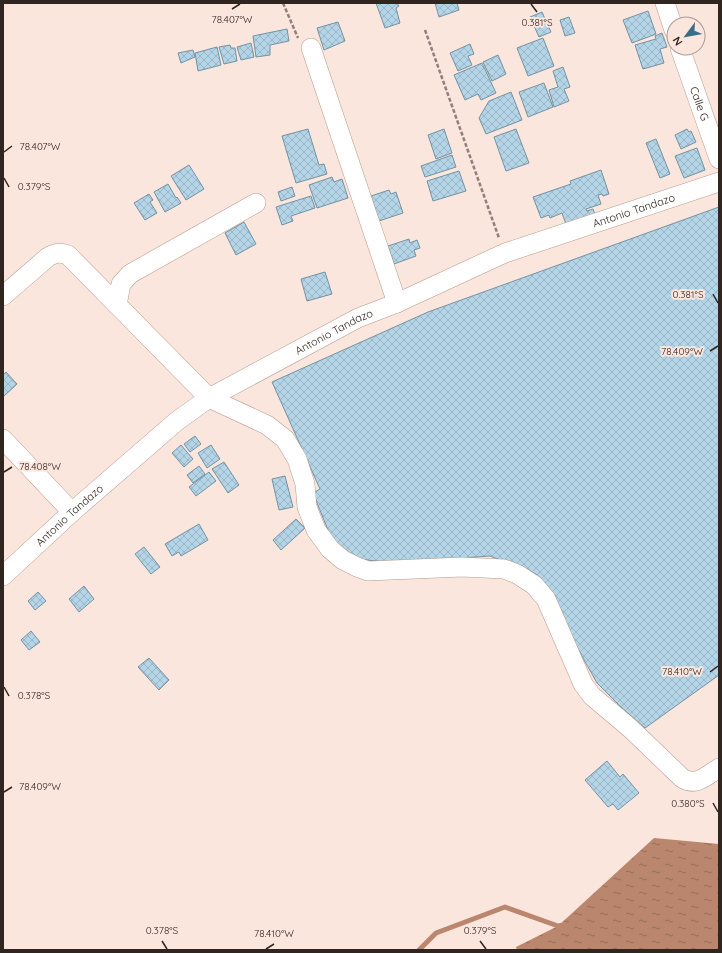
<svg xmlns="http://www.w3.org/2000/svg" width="722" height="953" font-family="Quicksand,sans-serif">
<defs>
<pattern id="water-ripples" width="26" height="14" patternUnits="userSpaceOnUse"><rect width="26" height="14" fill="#ba866e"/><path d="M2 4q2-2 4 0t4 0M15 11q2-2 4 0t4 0" fill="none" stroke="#986d5a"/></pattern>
<pattern id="building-cross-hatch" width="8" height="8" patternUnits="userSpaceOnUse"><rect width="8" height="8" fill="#b4d5e7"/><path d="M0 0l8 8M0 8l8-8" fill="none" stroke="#9bb7c6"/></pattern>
</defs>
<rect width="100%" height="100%" fill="#fbe6dd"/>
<!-- water -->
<path fill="url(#water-ripples)" d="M654 838 719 844V950H517L516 947 558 926Z"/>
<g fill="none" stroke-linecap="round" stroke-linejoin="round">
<!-- stream -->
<path stroke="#ba866e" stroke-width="5" d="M419 950 436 933 505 907 558 926 564 925"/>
</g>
<!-- building -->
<path fill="url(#building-cross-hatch)" stroke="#7392a3" d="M376 3H397L399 6 396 8 400 23 385 28Z
M435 3H457L459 10 439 17Z
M648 11 656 34 632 43 623 20Z
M542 12 551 32 539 37 530 17Z
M569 17 575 33 565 36 560 20Z
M338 22 345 41 324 50 317 28Z
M287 29 289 41 270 45V55L256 57 253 36Z
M662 33 667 47 660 49 664 63 643 69 635 45 656 39 655 36Z
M543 38 554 66 528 76 517 48Z
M251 43 254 57 241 60 237 47Z
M470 44 474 54 468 56 472 65 458 71 450 53Z
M230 45 231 48H235L237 61 224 64 219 47Z
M217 47 221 65 198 71 195 53Z
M193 50 195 57 181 63 178 53Z
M498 55 506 74 492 81 483 62Z
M482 63 496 93 481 100 478 94 465 100 454 75Z
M563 67 570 87 564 89 569 101 554 107 549 90 558 87 553 71Z
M544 83 553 107 528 117 519 92Z
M511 92 522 120 486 134 479 118 489 101Z
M308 129 319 165 324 164 327 174 296 183 282 136Z
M444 129 452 153 436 159 428 135Z
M516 129 529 163 506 171 494 137Z
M687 129 689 132 691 131 696 142 681 149 675 135Z
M656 139 670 174 660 178 646 143Z
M697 148 705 170 684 178 675 156Z
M452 155 456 167 425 177 421 166Z
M189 165 204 189 186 200 171 176Z
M601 170 609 194 603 196 602 194 598 195 601 204 586 209 587 211 593 209 596 217 567 227 562 213 550 218 549 215 541 218 533 197 571 184 570 181Z
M459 171 466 191 433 201 427 181Z
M332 177 334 182 342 179 348 198 317 208 309 185Z
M168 184 176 198 177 197 181 203 165 212 154 192Z
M292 187 295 196 281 201 278 192Z
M389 190 391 194 396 192 403 213 379 221 371 196Z
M149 194 153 200 150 202 157 213 145 220 134 203Z
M311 196 315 208 291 216 293 221 282 225 276 207Z
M719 207V675L645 728 621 707 597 683 536 574 490 556 393 563 358 559 332 540 313 493 320 489 272 382 428 312Z
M244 222 256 244 236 255 225 233Z
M409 239 410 243 417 240 420 248 414 250 416 256 394 264 388 246Z
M325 272 332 294 307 301 301 279Z
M6 372 17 384 3 397V375Z
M195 436 201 444 190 452 184 444Z
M181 445 193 459 184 467 172 453Z
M211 445 220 459 207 468 198 453Z
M224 462 239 485 228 493 212 469Z
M199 466 205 474 193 483 187 475Z
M209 472 216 481 196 496 189 487Z
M285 476 293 507 279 510 272 479Z
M296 519 305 528 281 550 273 540Z
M199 524 208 540 181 556 179 552 172 556 165 544Z
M144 547 160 567 151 574 135 554Z
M84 586 94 599 79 612 69 599Z
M38 592 46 601 35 610 28 601Z
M31 631 40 642 29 650 21 640Z
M149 658 169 680 159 690 138 667Z
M607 761 620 777 623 774 639 793 618 810 613 804 608 807 585 780Z"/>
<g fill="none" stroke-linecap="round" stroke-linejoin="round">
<defs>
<g id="minor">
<path d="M665 3 674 30"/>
<path d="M311 48 397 303"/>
<path id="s1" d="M680 48 719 159"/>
<path d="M3 296 48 257C55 253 60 252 68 255L209 398 267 425 285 439 297 459 305 484 307 507 316 530 330 549 343 560 357 567 368 571 462 567 504 569 517 574 534 585 546 599 583 684 592 696 631 729 682 778C696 787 706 776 719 768"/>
<path d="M117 305 121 284 130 274 256 203"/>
<path d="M3 439 72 512"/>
<path id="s2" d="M3 576 72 512 177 421 209 398 358 318 397 303 505 253 719 182"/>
</g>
</defs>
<!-- minor casing -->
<use href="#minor" stroke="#b9998b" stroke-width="20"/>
<!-- path -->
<path stroke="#908079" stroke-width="2.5" stroke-dasharray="4 2" stroke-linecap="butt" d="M283 3 298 38
M425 30 499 238"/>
<!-- minor -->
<use href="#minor" stroke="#fff" stroke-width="19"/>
</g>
<!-- ticks -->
<path fill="none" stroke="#31251f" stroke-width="1.5" d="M531 4 537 12M232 9 240 4M4 152 12 146M4 178 9 187M713 294 718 303M710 351 718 346M4 472 12 467M710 672 718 666M4 687 9 696M4 792 12 787M713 803 718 812M162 941 167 949M480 941 486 949M266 949 274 944"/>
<g text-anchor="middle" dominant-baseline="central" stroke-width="4" stroke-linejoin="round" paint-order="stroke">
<!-- street labels -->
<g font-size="11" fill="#31251f" stroke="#fbe6dd">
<text stroke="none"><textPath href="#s1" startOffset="59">Calle G</textPath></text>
<text stroke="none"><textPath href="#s2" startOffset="738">Antonio Tandazo</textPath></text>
<text stroke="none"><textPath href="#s2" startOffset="414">Antonio Tandazo</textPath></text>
<text stroke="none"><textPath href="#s2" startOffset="90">Antonio Tandazo</textPath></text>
</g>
</g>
<g font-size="10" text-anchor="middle" fill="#31251f" stroke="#fbe6dd" stroke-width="4" stroke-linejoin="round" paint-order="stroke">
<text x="232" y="23">78.407°W</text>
<text x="537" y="26">0.381°S</text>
<text x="40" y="150">78.407°W</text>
<text x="34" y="190">0.379°S</text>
<text x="688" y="298">0.381°S</text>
<text x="682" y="355">78.409°W</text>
<text x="40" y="470">78.408°W</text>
<text x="682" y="675">78.410°W</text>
<text x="34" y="699">0.378°S</text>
<text x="40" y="790">78.409°W</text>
<text x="688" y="807">0.380°S</text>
<text x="162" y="934">0.378°S</text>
<text x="480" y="934">0.379°S</text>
<text x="274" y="937">78.410°W</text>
</g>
<!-- border -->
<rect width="722" height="953" fill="none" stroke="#31251f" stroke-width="8"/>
<!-- north arrow -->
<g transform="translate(686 36) rotate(238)"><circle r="19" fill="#fbe6dd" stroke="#aa9991"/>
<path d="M0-3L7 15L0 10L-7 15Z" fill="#386e8a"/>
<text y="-6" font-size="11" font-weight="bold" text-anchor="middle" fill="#31251f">N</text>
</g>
</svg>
